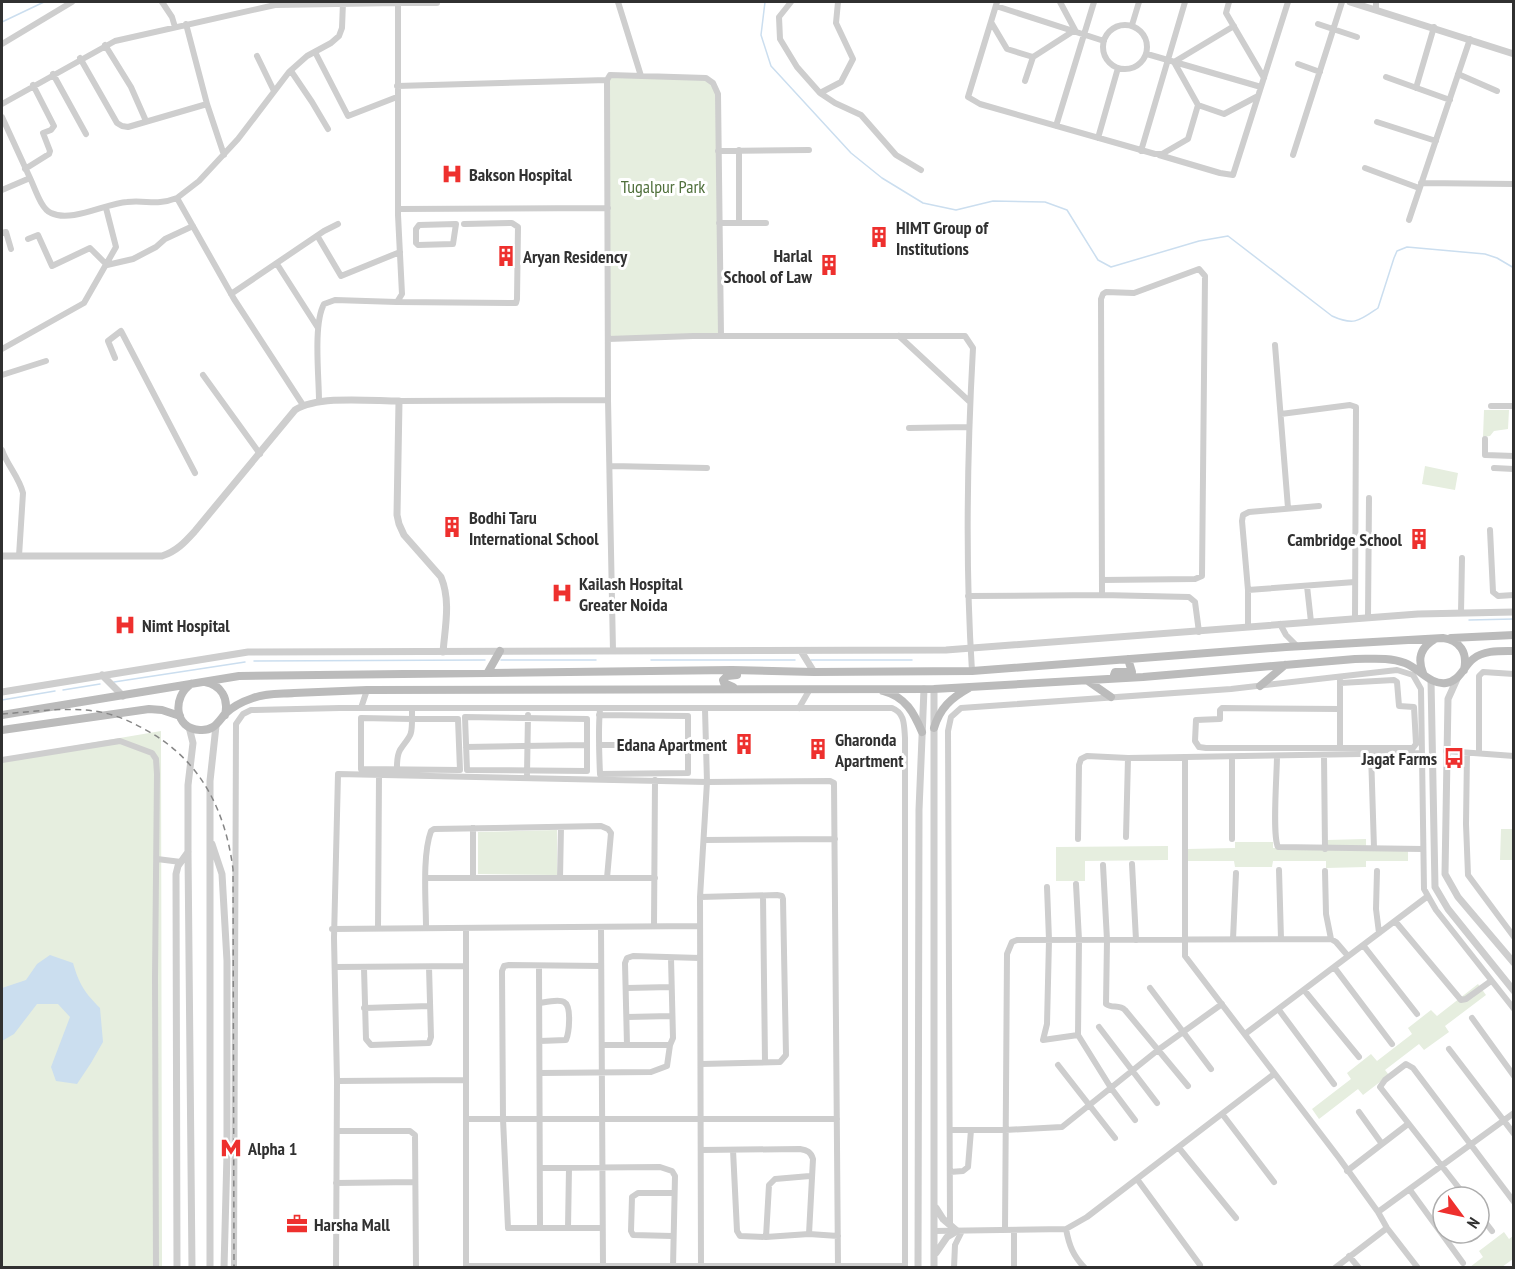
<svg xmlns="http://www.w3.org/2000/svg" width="1515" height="1269" font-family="'PT Sans Narrow',sans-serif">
<rect width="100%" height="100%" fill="#fff"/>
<!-- green -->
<path fill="#e6eedf" d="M608 77 706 78 718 94 721 336 608 339Z
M1484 410H1509L1508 429 1494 431 1490 436 1483 437Z
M1425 466 1458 473 1455 490 1422 484Z
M161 731 162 1267 2 1268V758Z
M1501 829H1513V860H1500Z
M557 830V875L478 874V832Z
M1366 839V846H1408V861H1366V867L1326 868V861H1273L1272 867H1235L1234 861H1187V849L1235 848V842H1273V848L1326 847 1327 840Z
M1168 846V860L1085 861V881H1056V847Z
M1478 984 1486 995 1445 1026 1449 1032 1424 1050 1419 1044 1385 1070 1389 1075 1363 1095 1358 1089 1319 1119 1312 1109 1351 1079 1347 1073 1371 1054 1377 1061 1412 1034 1408 1028 1431 1010 1437 1016Z
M1504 1232 1509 1239 1513 1236V1259L1502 1267H1470L1483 1257 1479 1251Z"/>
<!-- water -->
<path fill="#cbdeef" d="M50 955 73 963C79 984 85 993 100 1008L103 1042 91 1063 77 1084 56 1081 51 1067 70 1017 58 1004H37L14 1034 2 1041V988L26 980 37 964Z"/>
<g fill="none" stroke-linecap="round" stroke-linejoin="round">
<!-- stream -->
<path stroke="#cbdeef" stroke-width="1.5" d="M183 2H192
M765 2 761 35 771 66 851 153 882 178 923 203 956 210 993 201 1045 202 1067 210 1098 260 1111 267 1199 241 1228 236 1332 316C1354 326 1359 321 1378 308L1394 258 1397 251 1407 247 1485 254 1497 258 1514 268
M2 22 44 2
M1469 620 1514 619
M501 660H596
M651 660H795
M811 660H912
M254 661 485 660
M114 682 245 662
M63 690 100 684
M2 700 55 691"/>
<!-- minor -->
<path stroke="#cecece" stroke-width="6" d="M162 2 172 17 175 27
M618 2 641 76
M791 2 779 17 780 39 797 67 820 93 841 82 853 59 836 23 838 2
M997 2 968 97 980 104 1155 154H1162L1188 139 1198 105
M1229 2 1226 13 1264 78
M398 3H437
M996 6 1104 41
M1376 9V2
M991 22 1007 49 1033 57 1075 30 1060 2
M186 24 207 104 224 155
M1318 24 1357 37
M1132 25 1139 2
M1103 47a22 22 0 1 1 44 0a22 22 0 1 1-44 0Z
M2 44 72 2
M105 45 131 87 146 121
M315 52 348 116 397 97
M1147 54 1261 87
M257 56 274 91
M80 58 117 123 122 126 128 127 207 104
M1174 62 1198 105 1224 114 1258 96
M1174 62 1234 26
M1298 64 1320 72
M291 71 312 102 328 129
M53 74 86 134
M1458 74 1497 91
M1386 77 1450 100
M1025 81 1033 57
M397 86 607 80
M1416 88 1434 27
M820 93 835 103 861 115 896 155 921 170
M2 104 115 41 275 5 398 3V215L402 294 397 302 335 300 324 304C313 324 319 377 319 401
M2 117 30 178 2 190
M1377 122 1436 141
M1056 126 1094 2
M1098 138 1118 68
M718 151 809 150
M1141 151 1185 2
M1159 155 1220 173 1233 175 1288 2
M1293 155 1342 2
M1365 168 1419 188
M25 169 49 154 50 151 43 133 51 130 54 126 33 85
M30 178C35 188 41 209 51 213 71 223 107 203 127 202 148 200 156 206 177 198L234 299 303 405
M1421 183 1514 184
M177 198 199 181 238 139 289 72 307 56 331 43 339 36 342 28 343 2
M398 209 608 208
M1409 220 1470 39
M719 223H766
M739 223V150
M456 224 453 244 418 245 416 243V229L419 225Z
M2 233 6 232 11 249
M318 237 341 276 400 252
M28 239 38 235 52 266 90 248 107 265 133 259 156 247 165 239 193 226
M277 264 318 328
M231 294 324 231 338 224
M397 302 516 303 517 299 518 227 512 223 464 224
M899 336 970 402
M608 339 693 336H965L973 348C967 456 965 563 972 671
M1275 345 1288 508
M2 349 84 303 116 247 106 208
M115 358 108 341 121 331 195 473
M2 375 46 361
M203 375 260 454
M399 401 608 400
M1491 406H1514
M1281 414 1350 405 1356 407 1355 618
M909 428 969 427
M1485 439V455L1514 456
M2 450C7 465 19 477 23 493L19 556
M611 466 707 468
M1494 468 1514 469
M1490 530 1493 592 1498 596 1514 595
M1102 580 1195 579 1202 576 1205 276 1199 269 1134 293 1106 292 1103 294 1101 299 1102 595
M1307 586 1311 622
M1248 590 1355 582
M968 596 1102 595 1189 597 1195 602 1199 632
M1461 613 1462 558
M1368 617 1369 498
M1280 624 1286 635 1297 646
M1248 626V590L1242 521 1243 515 1249 512 1319 506
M613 651 608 400 607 80 610 75 706 78 713 83 718 94 721 336
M1340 683 1394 680 1397 682 1399 706 1414 707 1416 744 1413 748H1206L1199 747 1195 741 1196 720 1220 719V710L1222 708 1340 709
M361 708 367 690
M799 708 810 689
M599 715 688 716V773L600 774C599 752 598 730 600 709
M465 717 587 719V771L467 770Z
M599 745H628
M662 745H688
M466 747 586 745
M1340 748V680
M1446 751 1514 756
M1371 753 1374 848
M1467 753 1466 824 1468 875 1514 937
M1479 753V676L1483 672 1514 674
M1324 755 1325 849
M1277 756C1277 773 1272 835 1278 847L1423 849
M1185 757V956L1339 1158 1378 1212 1387 1228 1418 1268
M1232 757V839
M2 760 120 741 152 753 156 759 157 774 155 977 156 1268
M527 774 528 715
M397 775C397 767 396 757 400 750 410 735 412 738 412 719L361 718V769L460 770 458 719H412V708
M1126 837 1128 758
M1078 839 1079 765 1081 759 1087 756 1128 758 1422 753
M704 840 835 839
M157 859 181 862
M1132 864 1136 940
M1103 865 1107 940 1106 1004C1112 1009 1119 1004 1125 1010L1188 1086
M1279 870 1281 939
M1325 871 1326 914 1331 939
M1377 871 1376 909 1379 933
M426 878H655
M473 878V828
M560 878 561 827
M1076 884 1079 940 1078 1035 1111 1088 1135 1120
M1047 887 1049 940 1047 1024 1043 1040 1078 1035
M763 896 765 1062
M700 897 777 895 782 896 783 899 786 1055 780 1062 701 1064
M1395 921 1461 1000 1466 999 1491 981
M654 926 655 780
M601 927 603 1267
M378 928 379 775
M426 928C426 900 422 856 431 831L434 829 601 826 608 829 611 833 607 878
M466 928V1268
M332 929 700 926
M1233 939 1236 873
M1363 945 1417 1014
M539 966 540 1228
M601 966 509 965 504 966 502 971 503 1119 508 1228H602
M335 967 466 966
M1334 967 1392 1044
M364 968 366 1039 371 1045 429 1043 431 1037 429 967
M627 988 671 987
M1150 988 1211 1069
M1304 990 1359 1057
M540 1003C546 1002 559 999 564 1002 572 1006 569 1033 566 1040L540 1041
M364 1008 430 1006
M1279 1010 1334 1084
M627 1017 671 1016
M1472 1018 1514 1076
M1099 1027 1157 1103
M1245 1034 1428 896
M602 1045H670L673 1038 671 958
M627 1045 625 963 627 958 633 956 700 958
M1449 1049 1514 1134
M1058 1065 1115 1138
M540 1073 651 1072 667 1066 670 1045
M337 1081 466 1080
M1359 1112 1382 1144
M1223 1115 1274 1182
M466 1119H837
M950 1130H971
M337 1131H410L415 1135 416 1268
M1179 1148 1236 1218
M701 1150 800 1149C807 1150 811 1152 813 1159L809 1234
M733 1150 737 1231 740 1236 766 1237 809 1234 838 1236
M540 1168 660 1167 672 1171 675 1176 673 1267
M1347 1171 1408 1124
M950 1172 963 1171 968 1167 971 1130H1005L1062 1127 1158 1050 1222 1004
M1137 1179 1200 1265
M336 1183 415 1182
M1410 1190 1463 1263
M1466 1197 1380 1087 1385 1080 1406 1064 1413 1068 1514 1202
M1378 1212 1514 1113
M1479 1214 1492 1231
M950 1224 948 731 951 717 961 708 1231 689 1397 670 1413 675 1421 689 1424 889 1436 910 1514 1009
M568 1228 569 1168
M1066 1229C1069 1245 1073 1256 1085 1268
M1005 1230 1007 954 1012 942 1017 940 1331 939 1336 942 1348 956
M1014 1230V1268
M934 1231 1066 1229 1087 1217 1274 1074
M672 1236 633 1235 631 1231 632 1197 638 1193H674
M766 1237 769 1185 775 1179 810 1176
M1349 1256 1359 1268
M466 1266H905
M701 1267 700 897 707 782 705 709
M234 1268 236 724 243 714 251 710 340 708H892C905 713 904 725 905 738V1268
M336 1268 337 1081 334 938 338 774 707 782 830 781 834 783 838 1266
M954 1268 955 1245 962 1231
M1335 1268 1387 1228"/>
<!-- tertiary -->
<path stroke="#cecece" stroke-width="7" d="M1350 2 1514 54
M2 556H162C177 551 185 542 195 531L295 410C319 395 371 401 399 401L397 515 399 524 404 535 441 577C451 601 445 627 443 652
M801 651 814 672
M102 675 123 696
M1457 679 1448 699 1445 874 1458 897 1514 963
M1431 680 1435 887 1448 909 1514 991
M2 692 248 652 946 650 1418 614 1514 612
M189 727 193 743 188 785V852L192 1268
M212 844 222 874 227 961V1154L224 1268
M936 1208 943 1219 957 1231 947 1237 936 1253
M177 1268 176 874 178 866 188 852
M210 1268V781L216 726
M918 1268 919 810 924 689
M934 1268V689"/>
<!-- secondary -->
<path stroke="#bbb" stroke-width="8" d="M1451 638 1514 635
M488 672 500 651
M1423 673C1417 658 1421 647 1435 639
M1119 678 1114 675 1115 672H1132L1128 659
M1088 681 1111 697
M205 682C221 685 229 698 225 715
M191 684C172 697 174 729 200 730 214 731 218 722 225 714 232 707 244 701 253 698 265 693 281 694 294 693 318 692 343 691 367 690L934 689 1143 677 1355 659C1372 659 1389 657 1405 663 1420 669 1430 685 1446 683 1460 681 1463 667 1473 659 1484 650 1500 651 1514 651
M1260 686 1285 665
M733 687 724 683 723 680 727 676 737 675
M883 691C906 697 914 713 922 732
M2 715 239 676 732 670 814 672 972 671 1286 647 1443 638C1460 640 1468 653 1464 670
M934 728C940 708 951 698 969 688
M2 730 149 709 162 710 180 716"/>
<!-- rail -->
<path stroke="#868686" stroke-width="1.5" stroke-dasharray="6 4.5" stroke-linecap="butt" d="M2 714C29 712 56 708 84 710 105 711 125 718 144 729 199 758 225 808 233 869L234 1268"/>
</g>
<!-- icons -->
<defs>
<symbol id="hospital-bare" viewBox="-9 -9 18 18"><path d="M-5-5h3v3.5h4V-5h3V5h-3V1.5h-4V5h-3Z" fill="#ee302e" stroke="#fff" stroke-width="2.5" paint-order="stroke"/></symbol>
<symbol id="building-bare" viewBox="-9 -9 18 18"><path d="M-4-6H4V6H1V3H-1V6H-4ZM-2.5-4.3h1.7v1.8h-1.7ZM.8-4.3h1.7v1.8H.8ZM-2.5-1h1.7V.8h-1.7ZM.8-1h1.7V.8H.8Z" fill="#ee302e" stroke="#fff" stroke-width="2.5" paint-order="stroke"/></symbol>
<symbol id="bus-bare" viewBox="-9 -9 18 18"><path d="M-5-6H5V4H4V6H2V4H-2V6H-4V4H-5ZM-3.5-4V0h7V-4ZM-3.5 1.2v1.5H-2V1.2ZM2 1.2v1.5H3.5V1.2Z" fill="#ee302e" stroke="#fff" stroke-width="2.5" paint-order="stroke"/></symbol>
<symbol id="metro-bare" viewBox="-9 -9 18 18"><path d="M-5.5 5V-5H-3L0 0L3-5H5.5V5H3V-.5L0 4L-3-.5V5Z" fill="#ee302e" stroke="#fff" stroke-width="2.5" paint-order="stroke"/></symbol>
<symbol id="office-bare" viewBox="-9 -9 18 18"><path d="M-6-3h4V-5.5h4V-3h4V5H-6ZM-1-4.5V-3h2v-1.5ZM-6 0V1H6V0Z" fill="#ee302e" stroke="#fff" stroke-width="2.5" paint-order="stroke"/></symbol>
</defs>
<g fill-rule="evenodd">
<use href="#hospital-bare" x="437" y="159" width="30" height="30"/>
<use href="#building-bare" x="864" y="222" width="30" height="30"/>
<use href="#building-bare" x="491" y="241" width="30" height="30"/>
<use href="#building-bare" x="814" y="250" width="30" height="30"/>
<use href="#building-bare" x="437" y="512" width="30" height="30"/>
<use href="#building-bare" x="1404" y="524" width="30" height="30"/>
<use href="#hospital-bare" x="547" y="578" width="30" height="30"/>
<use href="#hospital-bare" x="110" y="610" width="30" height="30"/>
<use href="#building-bare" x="729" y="729" width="30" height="30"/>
<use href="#building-bare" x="803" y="734" width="30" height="30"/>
<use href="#bus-bare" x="1439" y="743" width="30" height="30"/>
<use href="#metro-bare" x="216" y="1133" width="30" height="30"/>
<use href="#office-bare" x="282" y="1209" width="30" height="30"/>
</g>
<g text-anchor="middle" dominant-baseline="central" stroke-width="6" stroke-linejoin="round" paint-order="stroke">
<!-- poi labels -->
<g font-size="18" font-weight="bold" fill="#313131" stroke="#fff" text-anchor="start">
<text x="469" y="174">Bakson Hospital</text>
<text x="896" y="227">HIMT Group of<tspan x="896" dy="21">Institutions</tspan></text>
<text x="812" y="255" text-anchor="end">Harlal<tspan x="812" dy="21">School of Law</tspan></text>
<text x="523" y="256">Aryan Residency</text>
<text x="469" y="517">Bodhi Taru<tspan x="469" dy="21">International School</tspan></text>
<text x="1402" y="539" text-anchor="end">Cambridge School</text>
<text x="579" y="583">Kailash Hospital<tspan x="579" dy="21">Greater Noida</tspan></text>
<text x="142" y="625">Nimt Hospital</text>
<text x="835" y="739">Gharonda<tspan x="835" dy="21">Apartment</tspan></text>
<text x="727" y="744" text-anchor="end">Edana Apartment</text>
<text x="1437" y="758" text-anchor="end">Jagat Farms</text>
<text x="248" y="1148">Alpha 1</text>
<text x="314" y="1224">Harsha Mall</text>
</g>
<!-- park labels -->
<g font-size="18" fill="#50703c" stroke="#fff">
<text x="663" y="186">Tugalpur Park</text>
</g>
</g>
<!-- border -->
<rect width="1515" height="1269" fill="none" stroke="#313131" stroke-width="6"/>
<!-- north arrow -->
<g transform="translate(1461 1215) rotate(123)"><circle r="28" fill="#ffffff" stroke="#adadad" stroke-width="1.5"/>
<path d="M0-4.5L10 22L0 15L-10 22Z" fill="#ee302e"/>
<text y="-9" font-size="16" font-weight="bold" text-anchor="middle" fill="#313131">N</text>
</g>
</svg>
